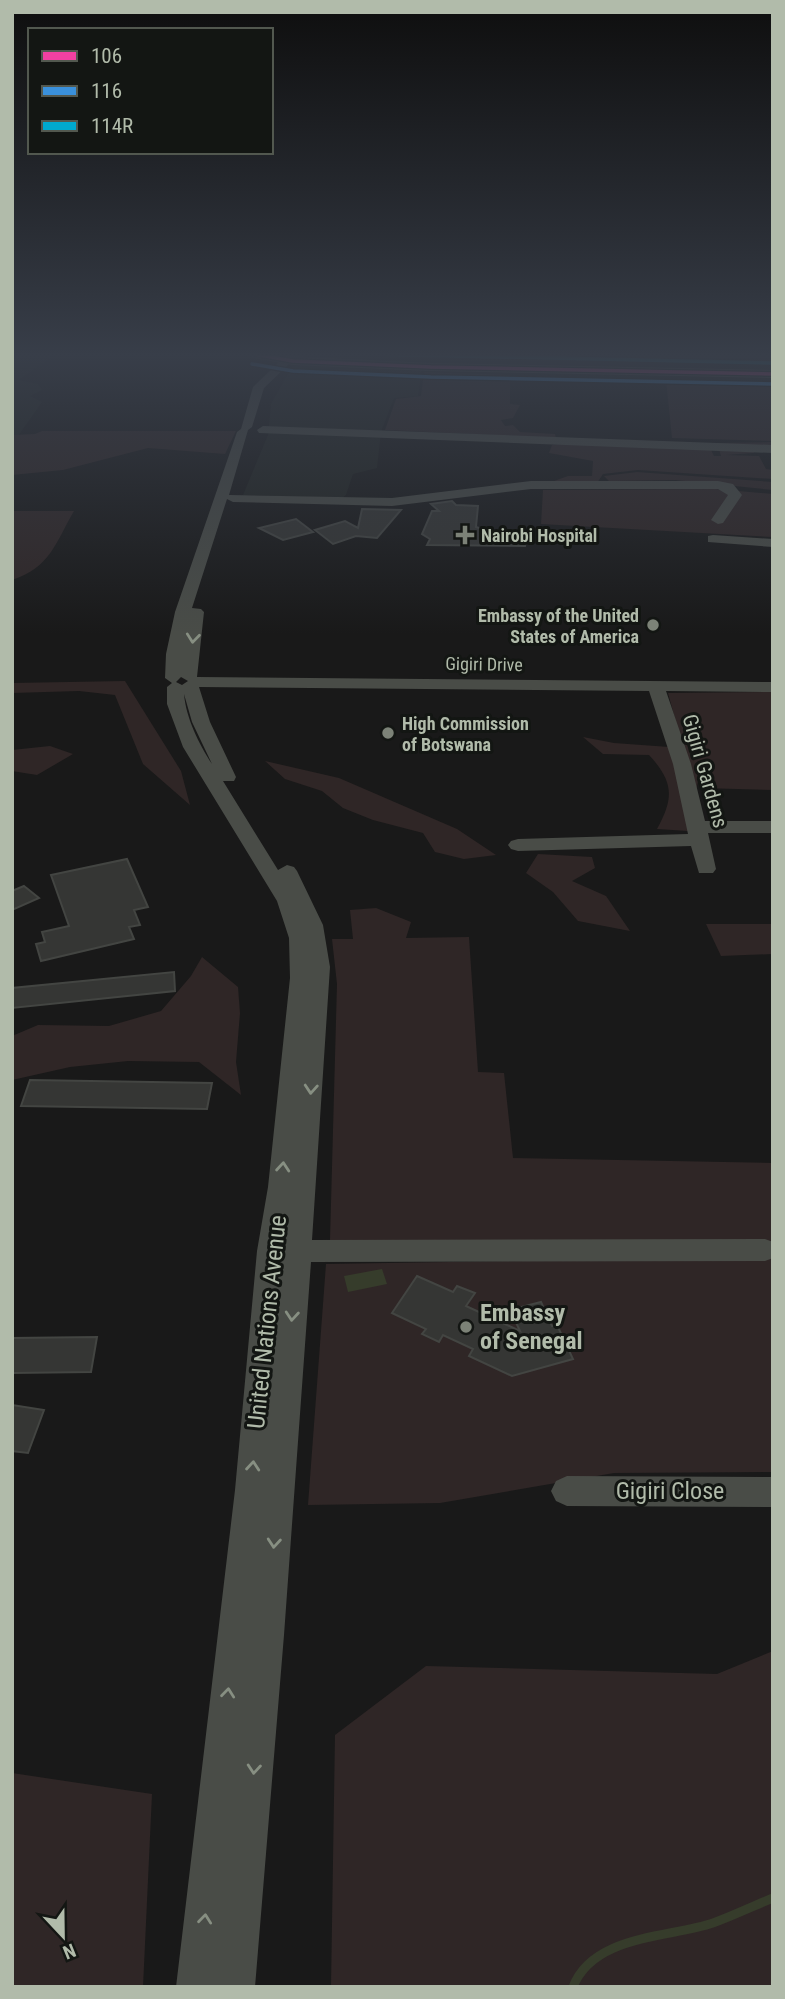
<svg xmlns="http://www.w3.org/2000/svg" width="785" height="1999" font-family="'Roboto Condensed',sans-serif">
<rect width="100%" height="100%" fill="#191919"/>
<!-- built -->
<path fill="#202320" d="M12 354H55L19 380 38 384 42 390 30 396 42 402 18 436 12 439Z
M299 363 422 369 418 396 394 398 381 432 377 468 353 474 346 495 342 498 243 495 268 435 271 404 289 372 286 370Z"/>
<!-- green -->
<path fill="#2f2626" d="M520 354H773V366L519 360Z
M424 372 510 375V404L520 405 513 418 501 420 505 426 513 425 520 432 555 434 556 438 385 430 396 399 421 396Z
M666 380 773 384V441L672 438Z
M42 431H236L225 454 148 448 63 470 12 475V435L35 434Z
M773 442V447L764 446 753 453 726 455 759 456 766 469 773 470V479L638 470 603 474 597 483 554 481 568 476H592L593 461 549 453 552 445 572 443 710 448 714 456H721L717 443Z
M637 472 773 482V490L675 480 609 481 604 476Z
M715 489 773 494V537L541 524 543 490Z
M12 511H74C56 542 50 568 12 580Z
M125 681 181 771 190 805 143 764 115 695 79 691 12 693V683Z
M773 692V790L701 788 698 781 688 831 657 829C674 798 674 782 649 755L603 754 583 737 614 743 683 748 668 693Z
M50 746 73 754 37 775 12 771V750Z
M265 761 339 778 457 829 496 855 464 859 435 852 423 833 373 820 343 808 322 791 285 779Z
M538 854 592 857 595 868 572 881 606 896 630 931 578 921 553 892 526 873Z
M376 908 411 922 406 938 469 937 478 1072 504 1073 513 1158 773 1163V1242L330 1240 337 984 332 939H353L350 910Z
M706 924H773V954L721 956Z
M202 957 238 987 240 1013 236 1062 241 1095 199 1062 128 1061 70 1067 12 1080V1036L38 1025 109 1026 161 1011 191 976Z
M773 1257V1472L614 1473 440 1503 308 1505 326 1264Z
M773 1651V1987H331L335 1735 426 1666 717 1674Z
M12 1773 152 1794 143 1987H12Z"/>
<!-- water -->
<path fill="#363c2b" d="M382 1269 387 1284 348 1292 344 1276Z"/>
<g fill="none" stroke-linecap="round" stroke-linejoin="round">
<!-- stream -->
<path stroke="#363c2b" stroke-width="9" d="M573 1987C593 1935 668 1938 713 1923 733 1916 753 1906 773 1898"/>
</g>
<!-- building -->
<path fill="#353634" stroke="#434542" stroke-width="2" d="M452 501 456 505 478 506 476 527 526 542 525 546 427 545 430 539 422 534 432 511H439L431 504Z
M362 509 401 510 377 538 356 536 333 544 315 530 345 521 358 528Z
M296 519 313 532 283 540 259 528Z
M127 859 148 907 134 910 140 925 129 927 134 939 41 961 36 944 45 942 42 932 69 926 51 875Z
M24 886 39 898 12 910V891Z
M174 972 175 991 12 1008V988Z
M30 1080 212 1083 207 1109 21 1106Z
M417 1276 453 1292 457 1286 475 1293 466 1306 520 1331 510 1310 541 1302 552 1326 557 1325 573 1359 512 1376 469 1356 473 1349 443 1335 439 1342 422 1334 426 1329 392 1313Z
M97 1337 91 1372 12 1373V1338Z
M12 1405 44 1410 28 1453 12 1451Z"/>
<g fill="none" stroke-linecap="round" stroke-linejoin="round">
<!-- minor -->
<path fill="#494c47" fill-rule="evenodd" d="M280 358H288L290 363 264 388 252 427 248 430 229 495 392 498 531 481H718L733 484 742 495 723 523 718 524 711 520 728 495 718 489H531L392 506 233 502 227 499 192 608 201 609 204 612 197 677 773 682V692L666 691 691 764 705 821H773V833H708L716 869 713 873H699L691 846 518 851 511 849 508 845 511 841 518 839 688 834 673 764 649 691 199 687 210 722 236 777 234 781H223L278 870 287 865 294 867 297 871 323 925 330 967 312 1240 765 1239 773 1242V1258L765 1261 311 1262 284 1635 255 1987H176L235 1490 257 1251 268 1187 290 978 289 938 277 901 183 747 167 704V687L172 683 165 678 166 654 175 612 237 432 241 429 253 387 279 362ZM181 677 188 681 182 685 176 682ZM184 694 192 722 212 764C199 744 186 718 184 694Z
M263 426 773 445V453L259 433 257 430Z
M713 535 773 539V547L708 542V536Z
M567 1476 773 1477V1507L567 1506 556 1501 551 1491 556 1481Z"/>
<!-- major -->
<path fill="#4c4e4b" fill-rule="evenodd" d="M247 354 431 363 773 370V378L431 371 293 365 254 358Z"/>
<defs>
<path id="bus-1" d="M254 354 293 361 431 367 773 374"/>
<path id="bus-2" d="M252 364 293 371 431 377 773 384"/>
<path id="bus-3" d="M370 354 773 363"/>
</defs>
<!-- bus-1 casing -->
<use href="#bus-1" stroke="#131613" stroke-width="6"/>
<!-- bus-2 casing -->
<use href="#bus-2" stroke="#131613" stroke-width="6"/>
<!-- bus-3 casing -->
<use href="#bus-3" stroke="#131613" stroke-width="6"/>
<!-- bus-1 -->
<use href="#bus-1" stroke="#f240a1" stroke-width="3.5"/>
<!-- bus-2 -->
<use href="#bus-2" stroke="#3a90db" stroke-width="3.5"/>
<!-- bus-3 -->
<use href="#bus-3" stroke="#00a9ce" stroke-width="3.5"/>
</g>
<!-- one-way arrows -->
<defs><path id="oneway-chevron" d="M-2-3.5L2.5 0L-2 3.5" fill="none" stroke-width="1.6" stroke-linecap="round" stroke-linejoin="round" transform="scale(1.75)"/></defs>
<g stroke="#878f82">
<use href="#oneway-chevron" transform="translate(193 638) rotate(96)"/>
<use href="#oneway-chevron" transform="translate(311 1089) rotate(94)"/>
<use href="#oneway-chevron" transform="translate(283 1167) rotate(-85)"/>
<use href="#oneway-chevron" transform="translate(292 1316) rotate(95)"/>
<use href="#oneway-chevron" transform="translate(253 1466) rotate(-85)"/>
<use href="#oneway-chevron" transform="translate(274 1543) rotate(95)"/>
<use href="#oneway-chevron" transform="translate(228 1693) rotate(-84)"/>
<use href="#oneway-chevron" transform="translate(254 1769) rotate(95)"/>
<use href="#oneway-chevron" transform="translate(205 1919) rotate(-84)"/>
</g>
<!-- sky -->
<linearGradient id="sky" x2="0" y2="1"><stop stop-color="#0e0e0e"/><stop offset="0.56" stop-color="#383e49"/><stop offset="1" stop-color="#383e49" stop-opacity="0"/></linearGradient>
<rect width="785" height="634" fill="url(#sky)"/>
<!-- markers -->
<g fill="#7c8277" stroke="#131613" stroke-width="2.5">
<path d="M461.5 524.5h7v7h7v7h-7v7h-7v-7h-7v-7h7z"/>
<circle cx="653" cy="625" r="7"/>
<circle cx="388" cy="733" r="7"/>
<circle cx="466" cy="1327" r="7"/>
</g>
<g text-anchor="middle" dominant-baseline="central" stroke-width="6" stroke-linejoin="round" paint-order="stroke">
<!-- far-poi labels -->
<g font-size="18" font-weight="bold" fill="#b1bbaa" stroke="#131613" text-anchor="start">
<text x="481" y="535">Nairobi Hospital</text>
<text x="639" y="615" text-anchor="end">Embassy of the United<tspan x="639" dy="21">States of America</tspan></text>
<text x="402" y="723">High Commission<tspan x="402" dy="21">of Botswana</tspan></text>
</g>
<!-- far-street labels -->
<g font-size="18" fill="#b1bbaa" stroke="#131613">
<text transform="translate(484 664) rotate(1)">Gigiri Drive</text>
</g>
<!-- street labels -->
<g font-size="21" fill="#b1bbaa" stroke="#131613">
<text transform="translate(705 771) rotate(74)">Gigiri Gardens</text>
</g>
<!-- near-poi labels -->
<g font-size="24" font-weight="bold" fill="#b1bbaa" stroke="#131613" text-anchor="start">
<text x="480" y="1313">Embassy<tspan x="480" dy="28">of Senegal</tspan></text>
</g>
<!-- near-street labels -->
<g font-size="24" fill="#b1bbaa" stroke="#131613">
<text transform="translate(267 1322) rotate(-84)">United Nations Avenue</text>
<text x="670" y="1491">Gigiri Close</text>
</g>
</g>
<!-- border -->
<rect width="785" height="1999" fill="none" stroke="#b1bbaa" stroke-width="28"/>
<!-- legend -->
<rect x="28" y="28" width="245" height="126" fill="#131613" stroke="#52584f" stroke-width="2"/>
<rect x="42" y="51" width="35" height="10" fill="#f240a1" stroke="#52584f" stroke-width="2"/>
<text x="91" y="63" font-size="21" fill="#b1bbaa">106</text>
<rect x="42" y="86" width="35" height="10" fill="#3a90db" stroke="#52584f" stroke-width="2"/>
<text x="91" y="98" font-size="21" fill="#b1bbaa">116</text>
<rect x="42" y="121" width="35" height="10" fill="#00a9ce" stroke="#52584f" stroke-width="2"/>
<text x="91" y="133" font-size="21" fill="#b1bbaa">114R</text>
<!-- north arrow -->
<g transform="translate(63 1936) rotate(158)" stroke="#131613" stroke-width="5" paint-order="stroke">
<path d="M0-5L12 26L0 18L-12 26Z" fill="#b1bbaa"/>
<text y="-10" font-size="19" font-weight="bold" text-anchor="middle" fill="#b1bbaa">N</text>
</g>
</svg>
